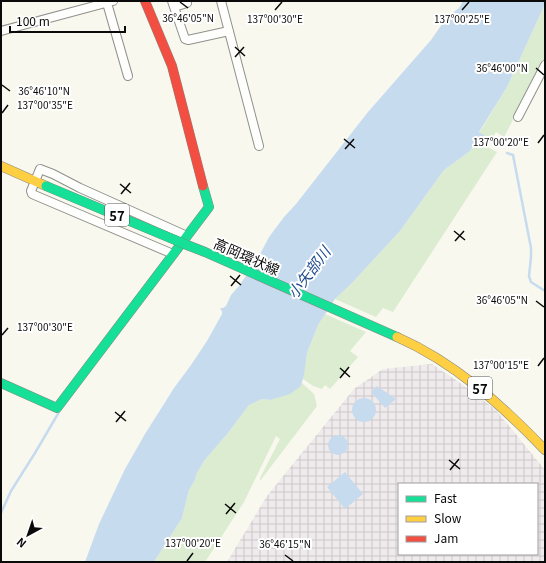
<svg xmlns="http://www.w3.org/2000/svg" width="546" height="563" font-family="Georgia,'Noto Sans JP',serif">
<defs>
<pattern id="industrial-grid" width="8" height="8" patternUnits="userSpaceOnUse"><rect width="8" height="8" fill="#efeaeb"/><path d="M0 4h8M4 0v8" fill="none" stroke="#ccc7c8"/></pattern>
</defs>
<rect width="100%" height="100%" fill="#f8f8ee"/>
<!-- industrial -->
<path fill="url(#industrial-grid)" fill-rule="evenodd" d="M432 364 463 385 495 409 545 470V562H227L267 496 354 389 383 369ZM399 484H537V554H399Z"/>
<!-- grass -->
<path fill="#dcecd0" d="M545 4V59L504 137 496 132 491 140 479 133 507 87Z
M476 141 497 152 393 312 383 308 376 317 335 299 351 284 400 231 444 170 470 151Z
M325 314 366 332 350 351 358 357 330 389 325 385 322 389 313 386 303 379 307 353 318 325Z
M302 383 314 394 317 406 260 481V478L280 439 276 436 244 502 205 562H154L182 518 189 490 195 480 197 473 204 461 228 433 249 405 262 399 270 400 301 386Z"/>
<!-- water -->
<path fill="#c7dbef" d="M463 1H545V4L507 87 479 132 491 140 487 143 485 146 476 141 470 151 444 170 400 231 351 284 335 299 318 325 307 353 304 375 301 386 290 394 270 400 262 399 249 405 228 433 204 461 197 473 195 480 189 490 182 518 154 562H85L99 524 125 469 145 434 174 388 191 365 207 341 222 314V311L220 309 221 308H223L226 306 231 295 239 286 258 258 269 237 284 217 296 204 368 112 431 40 447 17 459 8Z
M377 386 396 399 385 408 371 392Z
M352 410a12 12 0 1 1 24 0a12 12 0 1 1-24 0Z
M328 445a10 10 0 1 1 20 0a10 10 0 1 1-20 0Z
M345 472 363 494 345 509 327 487Z"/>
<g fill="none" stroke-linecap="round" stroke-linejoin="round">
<!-- stream -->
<path stroke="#c7dbef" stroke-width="2.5" d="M507 153 513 155 531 248V257L529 276 531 282 545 291
M1 513 11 491 35 453 59 412"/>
<defs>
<path id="street" d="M172 1 185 39 188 40 229 31
M221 1 259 146
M107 3 128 76
M174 7 187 3
M1 31 113 1
M518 117 545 65
M173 254 32 194 31 191 40 169 53 174 80 188 187 236"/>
<path id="fast" d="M187 245 205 252 397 337
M1 383 57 408 209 207 203 186"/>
<path id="slow" d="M1 166 46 186
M397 337C454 362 502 405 545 450"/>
<path id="jam" d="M145 1 172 66 203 186"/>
</defs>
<!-- street casing -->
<use href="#street" stroke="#91918d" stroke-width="10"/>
<!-- fast casing -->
<use href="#fast" stroke="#888883" stroke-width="10"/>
<!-- slow casing -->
<use href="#slow" stroke="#888883" stroke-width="10"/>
<!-- jam casing -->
<use href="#jam" stroke="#888883" stroke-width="10"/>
<!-- street -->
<use href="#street" stroke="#fefefc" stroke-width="8"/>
<!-- fast -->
<use href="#fast" stroke="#16e098" stroke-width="9"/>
<!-- slow -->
<use href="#slow" stroke="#ffcf43" stroke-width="9"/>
<!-- jam -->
<use href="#jam" stroke="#f24e42" stroke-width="9"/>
<defs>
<path id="fast-bridge" d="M46 186 187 245"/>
</defs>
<!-- fast-bridge casing -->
<use href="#fast-bridge" stroke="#7e7e7a" stroke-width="10" stroke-linecap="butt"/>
<!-- fast-bridge -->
<use href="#fast-bridge" stroke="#16e098" stroke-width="9"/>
</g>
<!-- ticks -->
<path fill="none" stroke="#0a0a0a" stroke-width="1.5" d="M180 2 188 8M275 10 282 2M462 10 469 2M235 47 245 56M235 57 244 47M536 68 544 75M2 85 10 91M2 113 8 105M344 139 355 148M538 143 544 135M345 149 354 139M120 184 131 193M121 194 130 183M454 231 465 240M455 241 464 231M230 276 241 285M231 286 240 275M536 301 544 307M2 335 8 328M538 366 544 358M340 368 350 377M340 378 349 367M115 412 126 421M116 422 125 411M449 460 460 469M450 470 459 459M225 504 236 513M226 514 235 503M285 555 293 561M187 561 193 553"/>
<g text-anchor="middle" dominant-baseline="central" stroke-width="4" stroke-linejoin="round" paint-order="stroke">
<!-- shield labels -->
<g fill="#fff" stroke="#545454" stroke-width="1">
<rect x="105" y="204" width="24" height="22" rx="3"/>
<rect x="468" y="377" width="24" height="22" rx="3"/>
</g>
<g font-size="13" font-weight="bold" fill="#0a0a0a">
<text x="117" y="215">57</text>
<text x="480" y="388">57</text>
</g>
<!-- street labels -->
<g font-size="14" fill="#0a0a0a" stroke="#fff">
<text transform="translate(247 256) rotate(24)">高岡環状線</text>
</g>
<!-- water labels -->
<g font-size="15" font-style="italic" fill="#214d8d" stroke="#fff">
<text transform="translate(308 272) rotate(-53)">小矢部川</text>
</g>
</g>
<g font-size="10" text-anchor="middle" fill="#0a0a0a" stroke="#fff" stroke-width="4" stroke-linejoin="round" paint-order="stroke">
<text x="188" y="22">36°46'05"N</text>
<text x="275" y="23">137°00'30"E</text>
<text x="462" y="23">137°00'25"E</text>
<text x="502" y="72">36°46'00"N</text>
<text x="44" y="95">36°46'10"N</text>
<text x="45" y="109">137°00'35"E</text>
<text x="501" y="146">137°00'20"E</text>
<text x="502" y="304">36°46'05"N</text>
<text x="45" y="331">137°00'30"E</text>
<text x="501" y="369">137°00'15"E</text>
<text x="193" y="547">137°00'20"E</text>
<text x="285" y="548">36°46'15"N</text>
</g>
<!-- border -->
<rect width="546" height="563" fill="none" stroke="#0a0a0a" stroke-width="4"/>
<!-- legend -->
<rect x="398" y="483" width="140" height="72" fill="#ffffff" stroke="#9d9d9d"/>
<rect x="406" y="496" width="20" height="6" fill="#16e098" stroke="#9d9d9d"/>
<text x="434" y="503" font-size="12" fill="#0a0a0a">Fast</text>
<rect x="406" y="516" width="20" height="6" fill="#ffcf43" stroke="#9d9d9d"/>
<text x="434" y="523" font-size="12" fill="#0a0a0a">Slow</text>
<rect x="406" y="536" width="20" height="6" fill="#f24e42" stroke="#9d9d9d"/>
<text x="434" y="543" font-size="12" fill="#0a0a0a">Jam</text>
<!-- north arrow -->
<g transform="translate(28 535) rotate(220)" stroke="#ffffff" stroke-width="3" paint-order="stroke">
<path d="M0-3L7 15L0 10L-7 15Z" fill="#0a0a0a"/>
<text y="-6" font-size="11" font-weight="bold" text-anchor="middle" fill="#0a0a0a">N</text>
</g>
<!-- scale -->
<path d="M10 26v6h115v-6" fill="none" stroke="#0a0a0a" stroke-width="2"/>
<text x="16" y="26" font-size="12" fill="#0a0a0a" stroke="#ffffff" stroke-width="3" paint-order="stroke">100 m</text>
</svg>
